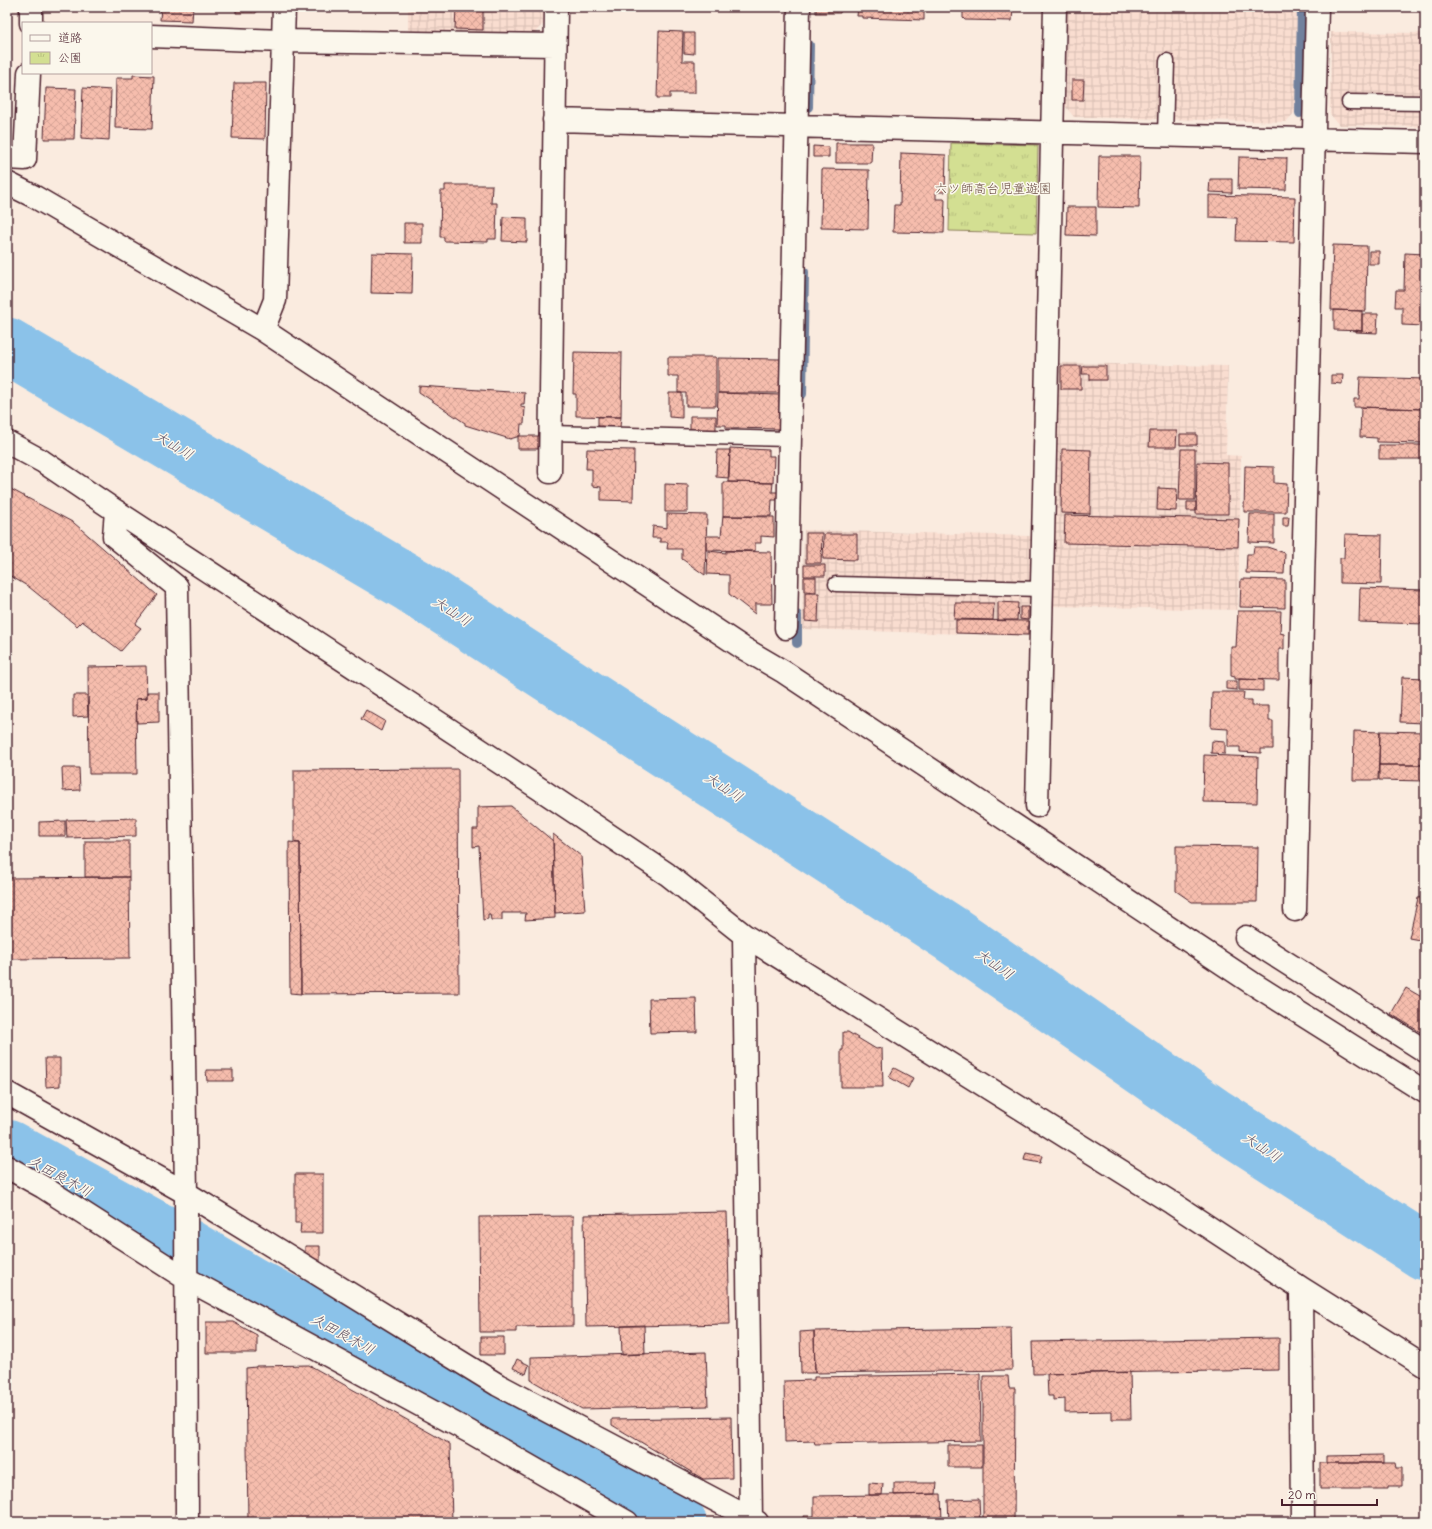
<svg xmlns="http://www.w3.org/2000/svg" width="1432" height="1529" font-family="Delius,'Klee One',sans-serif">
<defs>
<pattern id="industrial-grid" width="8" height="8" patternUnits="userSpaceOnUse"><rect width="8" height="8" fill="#f9ddd0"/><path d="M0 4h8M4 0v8" fill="none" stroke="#d7bdb3"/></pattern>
<pattern id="park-tufts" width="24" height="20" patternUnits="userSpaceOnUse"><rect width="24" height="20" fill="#d3df92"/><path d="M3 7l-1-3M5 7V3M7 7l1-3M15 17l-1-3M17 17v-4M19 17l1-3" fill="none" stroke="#b7bf7e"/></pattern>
<pattern id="building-cross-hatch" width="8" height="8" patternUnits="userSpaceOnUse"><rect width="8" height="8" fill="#f6bdad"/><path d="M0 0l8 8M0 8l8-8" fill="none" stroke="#d4a295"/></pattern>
</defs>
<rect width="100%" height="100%" fill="#faebdf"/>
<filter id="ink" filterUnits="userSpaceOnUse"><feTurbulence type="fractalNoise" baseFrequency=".025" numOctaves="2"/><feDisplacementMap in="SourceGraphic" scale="8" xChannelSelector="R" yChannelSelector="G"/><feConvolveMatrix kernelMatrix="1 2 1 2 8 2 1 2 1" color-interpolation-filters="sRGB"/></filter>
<g filter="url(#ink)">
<!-- industrial -->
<path fill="url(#industrial-grid)" d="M408 7H544L543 24 534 33 408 31Z
M1067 7H1298L1296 111 1286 122 1074 117 1065 106Z
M1331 32 1425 33V127L1339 125 1330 114Z
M1056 363 1228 366 1226 455 1241 456 1238 610 1051 606Z
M804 530 1031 536 1029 636 802 629Z"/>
<!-- park -->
<path fill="url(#park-tufts)" stroke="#8e7f5e" d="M951 143 1038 145 1036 233 949 231Z"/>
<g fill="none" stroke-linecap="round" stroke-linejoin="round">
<!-- stream -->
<path stroke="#71819d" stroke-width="10" d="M808 107 809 45
M1300 113 1302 7
M802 394 804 272
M797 643V615"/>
<!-- river -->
<path stroke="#8bc2e9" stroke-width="57" d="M7 346 412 585 951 934 1212 1115 1425 1252
M7 1148 168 1236 251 1285 363 1343 390 1361 678 1522"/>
</g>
<!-- building -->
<path fill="url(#building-cross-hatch)" stroke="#4a1f2b" d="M161 7H193L192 21 160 20Z
M236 7H257L256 13H236Z
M456 7H483V30L455 29Z
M816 7H841L840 13H816Z
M858 7H924V20L862 18V16H857Z
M963 7H1013L1012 21 965 20 963 18Z
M659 31 683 32 682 61H695V93H670V98H657Z
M684 33H694V54L684 53Z
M133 75 154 76 152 129 115 128 116 78H133Z
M1072 80H1084L1083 100H1072Z
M234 83H266L265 139 232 138Z
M46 88 76 89 74 139H44Z
M83 88 111 90 109 140 81 138Z
M836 143H872L871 163H836Z
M813 146 829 147V157H813Z
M901 153 946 155 945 192H936V199H945L944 233 893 232 894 205H900Z
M1099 156H1140L1139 208 1098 207Z
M1239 157 1287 158 1286 190 1238 189Z
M822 169 869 170 868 229 821 228Z
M1210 179H1232V193L1209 192Z
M445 185H492L491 203H497L496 239H488V242L444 241V237H440L441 191H445Z
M1209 195 1295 197 1294 242 1236 241 1237 218 1209 217Z
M1067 207H1096V236L1066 235Z
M503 217 527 218V242L502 241Z
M404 223H422V243H404Z
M1333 245 1367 246 1366 311 1331 310Z
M1369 251H1379V264H1369Z
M372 253 413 254 412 294 371 293Z
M1405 253 1425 254V326L1402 325V307H1395L1396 290H1404Z
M1334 310 1362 311V331L1334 330Z
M1362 314H1378L1377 333 1356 332V330L1362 331Z
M574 352 622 353 621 417 576 416V394H573Z
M668 357H716V406H686V393H678V376H668Z
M718 358 780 359 779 393H718Z
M1061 366H1081V389H1061Z
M1083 366H1106V380H1090V374H1082Z
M1331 375H1343L1342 384 1331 383Z
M1360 377 1425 379V409L1354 407V399H1359Z
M419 386 525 393 524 404H521V407L525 408 524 424H521L520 436 510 439 465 425V423L419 392Z
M669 393H682V418L669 417Z
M718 393 779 395V429L726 428V425H717Z
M1361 407 1425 409V443L1377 442V438L1360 437Z
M690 416H716V430L690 429Z
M598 417H621L620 427 598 426Z
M1150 431H1177L1176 447H1149Z
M1180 434H1197V445H1180Z
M518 436H538V449H518Z
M1379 445H1425V459H1379Z
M730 448 769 450V456H774L773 483 728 482Z
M587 449 634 450 633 501 601 500V487L592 486V469H586Z
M1062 449 1091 450 1090 514 1061 513Z
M1181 449H1195V500H1179Z
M717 450H730L729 478 716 477Z
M1197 462 1228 463V514H1196Z
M1245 466 1274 467V483L1287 484 1286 512H1244Z
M723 482 773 483 772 492H778L777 500H772L771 516H723Z
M665 484 688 485V512H665Z
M7 487 74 523 157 595 135 624 141 628 121 651 82 621 77 626 29 587 7 574Z
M1158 488 1177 489 1176 511 1157 510Z
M1187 502H1196V511H1187Z
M667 514 707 515 705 575 682 559V549H667L668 542H660V538H652L653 526 667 528Z
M1250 514H1274V543L1249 542Z
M1065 515 1239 519 1238 547 1064 543Z
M723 516 774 517V537L761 536V543H755V551L706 550V536H721Z
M1283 517H1289L1288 526H1283Z
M806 533H822L821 563H806Z
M824 534H857V560L823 559Z
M1345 534 1382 535 1381 584 1340 583V558H1344Z
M1254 547H1267L1285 553 1284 574 1246 573 1247 554H1253Z
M708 551 726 553V551L771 552 772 604H755V614L729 594V575L707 574Z
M804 565H825V576H804Z
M804 577H816V592L804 591Z
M1241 579 1285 580V608L1240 607Z
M1360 588 1425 590V624L1359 622Z
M805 593H819L818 622 805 621Z
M998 602 1018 603 1017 620H998Z
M955 603H994L993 620 954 619Z
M1020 607H1028V620L1020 619Z
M1238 611H1281L1280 633 1284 634V649H1279V680L1235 679V677L1231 676V647H1236Z
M956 620 1028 621V635L956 633Z
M146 666 147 698 136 699 137 774H89L88 667Z
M1402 677 1425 678V723L1400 722Z
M1239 679 1263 680V691L1239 690Z
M1226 681H1237V690L1226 689Z
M147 692H159V722L137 723 136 699 147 698Z
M1212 692H1244L1243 700H1252V706H1269V721H1273V749H1261V753L1240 752V747H1228V729L1211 728Z
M73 695H87L88 716 73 717Z
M366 710 385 721 381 731 361 719Z
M1354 731 1380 732 1378 780H1353Z
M1380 731 1425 732V765H1379Z
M1212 741 1225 742V754L1211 753Z
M1204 755 1258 757 1257 803 1203 802Z
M1379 765H1425V781L1379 780Z
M62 768H79L80 790 63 791Z
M458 769 459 993 301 994 300 843H294V770Z
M511 806 553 841 555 918 525 920 526 913H502V920H491L490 914H488V919L483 920 479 846 473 847V829H478V807Z
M136 818V836L67 838 66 820Z
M65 821V836H39V822Z
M553 834 581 856 585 911 555 913Z
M85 841H129V877H85Z
M289 842 300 843 301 994 290 993Z
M1176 846 1258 847 1257 902H1192L1176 891Z
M129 877 130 958 7 959V878Z
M1425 897V941L1409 938 1418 898Z
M1406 988 1425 999V1035L1391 1014Z
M696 998 697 1032 650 1033 649 999Z
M843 1032H848L876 1049 882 1048 883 1087H841V1050H843Z
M45 1058H60V1086L46 1087Z
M894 1068 913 1078 908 1088 889 1077Z
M206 1070H233V1081H207Z
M1026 1153 1042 1156 1040 1163 1024 1160Z
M295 1174H323V1233H300L301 1223H295Z
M727 1212 730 1324 586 1327 584 1215Z
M573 1216V1326L516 1327V1332H480L479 1217Z
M305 1246H320V1262L314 1261 305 1256Z
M206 1322H233L257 1335V1353H206Z
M644 1325 645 1354 622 1355 621 1326Z
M1011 1328 1012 1370 815 1373 814 1331Z
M814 1331 815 1373H801L800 1332Z
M481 1337H504V1355H481Z
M1279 1338V1370L1033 1374 1032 1342Z
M706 1352 708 1406 582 1409 531 1380V1357Z
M517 1359 529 1365 526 1374 513 1368Z
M309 1365 450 1444 452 1522H248L246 1368 256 1367V1366Z
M1130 1372 1131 1419H1112V1411L1065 1412V1399L1053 1400V1396H1048L1047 1374Z
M980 1374 981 1441 815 1444 814 1441 785 1442 784 1381 814 1380V1377Z
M983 1376H1008L1009 1388H1015L1014 1522H983Z
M731 1417 732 1478 703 1479 612 1425V1419Z
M948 1445H982V1467H948Z
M1384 1455V1463H1326V1456Z
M1320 1463H1395L1396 1468H1402V1486H1388V1489H1320Z
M869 1483 883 1484 882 1495H869Z
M894 1483H937L936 1494 894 1495Z
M941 1494 942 1521 945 1522H804V1516H814V1496Z
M979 1499 980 1522H949L948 1500Z"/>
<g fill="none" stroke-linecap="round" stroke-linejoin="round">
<defs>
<path id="service" d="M1349 102 1425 103
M1165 136 1167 61
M550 433 790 439
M836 584 1042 589"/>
<path id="minor" d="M31 23V7
M151 36 283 41 555 45
M554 120 1425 142
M7 158 25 159 29 73
M7 183 35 197 263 330 743 648 784 672 1252 983 1425 1092
M263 330 275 300 284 7
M7 442 42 461 116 511 540 789 667 874 744 935 1172 1203 1301 1288 1425 1366
M550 472 556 7
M116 511 114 536 177 587 186 1193 187 1522
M786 628 799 7
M1037 806 1055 7
M1295 910 1317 7
M744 935 751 1522
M1246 937 1425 1051
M7 1093 186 1193 498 1385 757 1522
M7 1167 43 1187 185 1278 470 1432 627 1522
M1301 1288 1303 1522"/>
</defs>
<!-- service casing -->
<use href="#service" stroke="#4a1f2b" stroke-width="17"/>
<!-- minor casing -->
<use href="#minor" stroke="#4a1f2b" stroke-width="25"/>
<!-- service -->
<use href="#service" stroke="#fbf7ec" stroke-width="14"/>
<!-- minor -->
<use href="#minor" stroke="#fbf7ec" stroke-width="22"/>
</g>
</g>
<g text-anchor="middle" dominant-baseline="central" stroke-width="3" stroke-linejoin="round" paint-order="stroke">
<!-- park labels -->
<g font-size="13" fill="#6c4f45" stroke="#fbf7ec">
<text x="993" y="188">六ツ師高台児童遊園</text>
</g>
<!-- water labels -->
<g font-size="14" font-style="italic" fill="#5e5064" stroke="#fbf7ec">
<text transform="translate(174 445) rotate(31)">大山川</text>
<text transform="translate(452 611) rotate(33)">大山川</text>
<text transform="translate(724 787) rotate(33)">大山川</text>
<text transform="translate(995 964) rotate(35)">大山川</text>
<text transform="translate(1262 1147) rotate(33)">大山川</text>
<text transform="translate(60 1176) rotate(29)">久田良木川</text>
<text transform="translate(343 1334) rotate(29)">久田良木川</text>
</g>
</g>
<!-- margin -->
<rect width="1432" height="1529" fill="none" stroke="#fbf7ec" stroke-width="24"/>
<rect x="12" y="12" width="1408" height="1505" fill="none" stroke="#4a1f2b" stroke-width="1.5" filter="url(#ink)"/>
<!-- legend -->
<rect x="22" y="22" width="130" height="52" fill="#fbf7ec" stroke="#b4a19f"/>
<rect x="30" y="35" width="20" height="6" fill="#fbf7ec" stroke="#b4a19f"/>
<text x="58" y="42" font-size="12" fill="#4a1f2b">道路</text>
<rect x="30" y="52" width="20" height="12" fill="url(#park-tufts)" stroke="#b4a19f"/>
<text x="58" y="62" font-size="12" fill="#4a1f2b">公園</text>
<!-- scale -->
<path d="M1282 1499v6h95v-6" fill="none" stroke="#4a1f2b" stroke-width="2"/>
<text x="1288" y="1499" font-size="12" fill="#4a1f2b" stroke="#fbf7ec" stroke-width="3" paint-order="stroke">20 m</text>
</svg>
